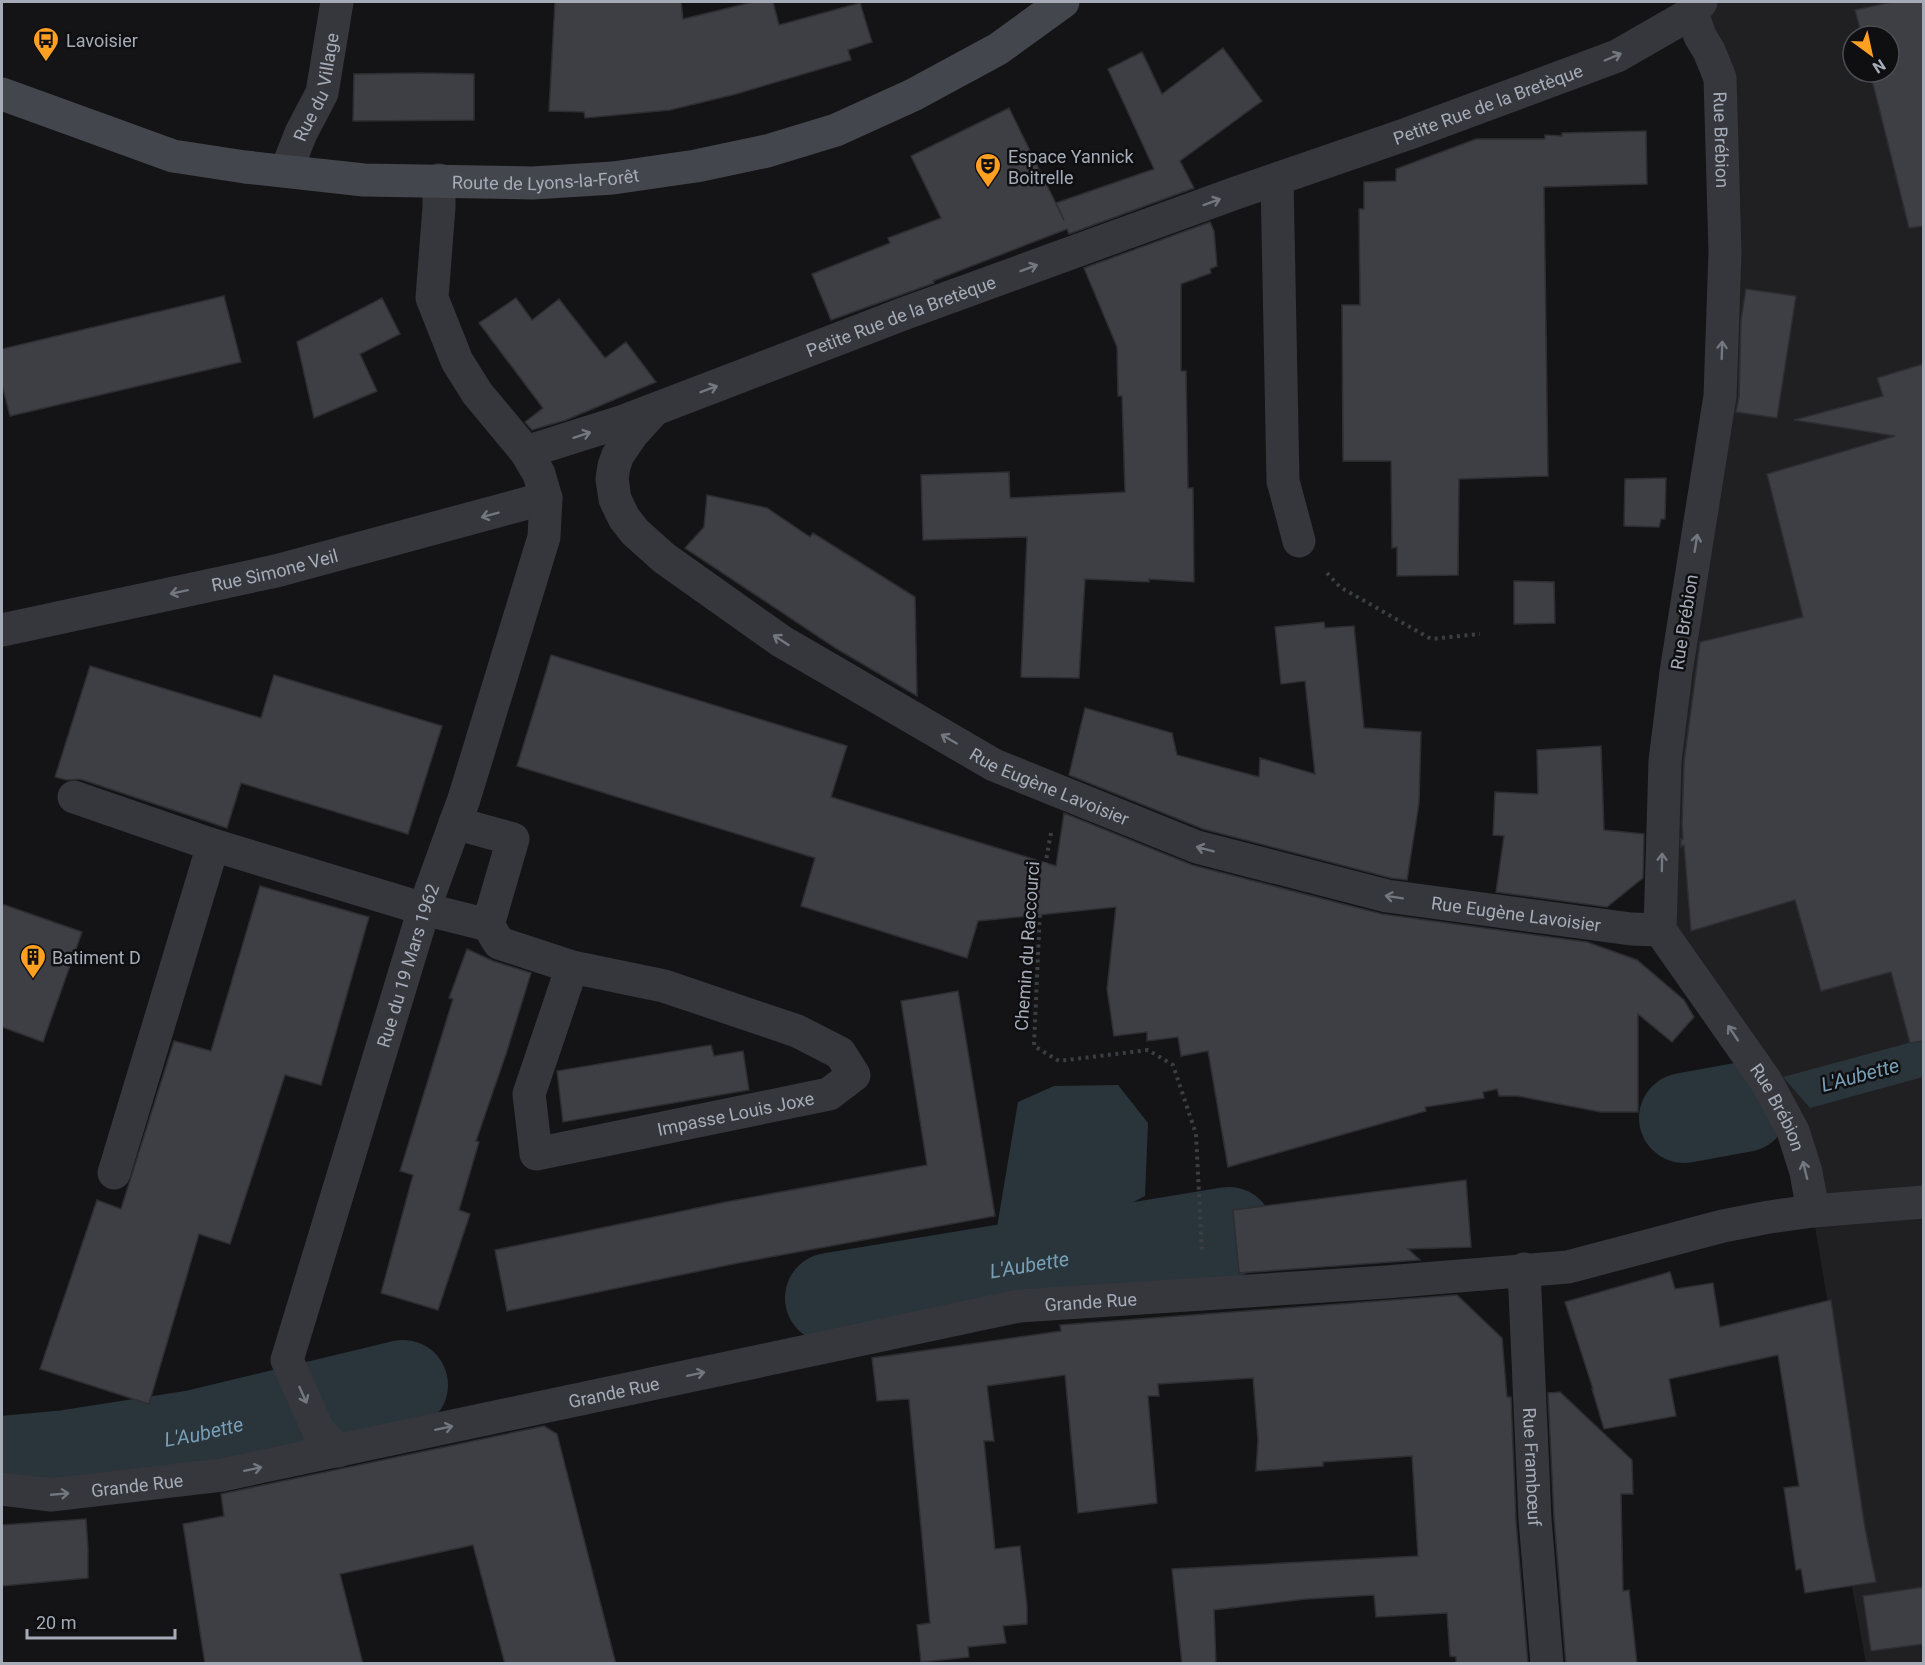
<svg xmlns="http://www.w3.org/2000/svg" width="1925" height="1665" font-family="Roboto,sans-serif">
<rect width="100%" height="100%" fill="#141416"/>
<!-- built -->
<path fill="#202023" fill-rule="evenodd" d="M1701 2H1923V1663H1866L1844 1543 1867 1540 1806 1172 1660 930 1720 396ZM1853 36H1889V72H1853Z"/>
<!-- water -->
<path fill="#29353b" d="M1923 1039V1077L1810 1108 1783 1077Z
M1118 1085 1148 1123 1145 1196 1105 1217 995 1239 1018 1102 1054 1086Z"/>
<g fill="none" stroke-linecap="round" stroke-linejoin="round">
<!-- river -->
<g stroke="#29353b" stroke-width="90">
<path d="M1684 1118 1744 1107"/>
<path id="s1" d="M830 1298 1229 1232"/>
<path id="s2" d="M2 1461 67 1455 195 1435 403 1385"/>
</g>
</g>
<!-- building -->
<path fill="#3e3f44" stroke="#2e2e32" stroke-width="1.5" d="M555 2H681L683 19 753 2H773L779 25 860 3 872 42 848 50 851 60 736 94 670 110 585 118 584 112 549 111Z
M1891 2H1923V226L1909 228 1870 72H1889V36H1862L1855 10Z
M1223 48 1262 101 1180 161 1194 188 1069 234 1067 229 933 281 934 283 831 320 812 274 890 243 888 238 941 218 911 156 1009 108 1064 220 1056 203 1154 169 1108 69 1142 52 1162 94Z
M421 73 474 74V120L353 121 354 74Z
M1646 131 1647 184 1544 187 1548 476 1459 479 1458 575 1397 576V547L1392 548 1391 461H1343L1342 305H1360L1359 209H1364V182L1396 181V169L1476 139H1545V135L1562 136V133Z
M1210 222 1214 231 1217 266 1210 269 1211 273 1181 284V371H1186L1188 488H1193L1194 582 1149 579V582L1085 579 1079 678 1021 677 1027 537 923 540 921 475 1009 472 1010 498 1125 492 1122 396H1118L1117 347 1084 268Z
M1746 289 1796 296 1777 418 1736 412 1739 397 1741 320Z
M224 296 241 362 10 416 2 385V349Z
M382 298 400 334 360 354 377 391 314 418 297 342Z
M516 298 532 320 559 299 605 358 626 342 656 382 566 420 532 430 525 422 543 408 479 323Z
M1923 364V1041L1910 1043 1891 972 1821 991 1795 900 1691 931 1684 845 1681 847V839H1683L1682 825 1684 762 1700 642 1803 617 1767 474 1895 436 1794 420 1883 396 1877 378Z
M1666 478 1665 519H1661L1659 527 1624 526 1625 479Z
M707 495 767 508 810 537 813 533 915 597 917 696 837 649 685 548 704 527Z
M1514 581 1554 582 1555 623 1514 624Z
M1324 622 1325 628 1354 626 1364 728 1421 732 1419 803 1407 880 1391 878 1203 829 1069 775 1085 708 1172 733 1177 755 1259 777 1260 758 1315 774 1305 681 1281 684 1275 627Z
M551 655 847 746 831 797 1056 866 1064 813 1192 865 1382 914 1587 942 1637 960 1684 1000 1694 1017 1672 1042 1638 1014V1112H1601L1518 1096H1499L1497 1089 1483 1092 1484 1098 1425 1107 1426 1111 1228 1167 1208 1051 1181 1056 1178 1037 1147 1041V1032L1114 1036 1107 989 1116 907 978 921 967 958 801 906 815 858 517 766Z
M90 666 261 718 274 675 442 726 408 834 241 783 227 828 80 779 67 780 55 777Z
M1601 746 1604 830 1644 834 1643 878 1607 907 1496 892 1504 836 1493 835 1495 792 1538 794 1537 750Z
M260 886 369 917 321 1085 285 1075 230 1244 199 1234 149 1404 40 1369 97 1200 121 1209 174 1041 211 1051Z
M2 904 82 932 43 1042 2 1027Z
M467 949 493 961 531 973 506 1054 476 1141 479 1142 459 1210 470 1214 438 1310 381 1293 413 1175 400 1171 453 999 449 998Z
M958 991 995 1216 738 1263 507 1311 495 1250 726 1202 927 1165 901 1001Z
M711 1045 714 1056 743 1051 749 1090 563 1122 557 1071Z
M1466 1180 1471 1247 1408 1249 1420 1260 1239 1273 1233 1210Z
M1670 1272 1675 1289 1713 1283 1720 1327 1831 1300 1865 1528 1876 1582 1805 1593 1801 1569 1796 1570 1784 1488 1799 1486 1778 1355 1669 1379 1676 1416 1604 1429 1592 1389H1593L1565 1302Z
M1457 1295 1502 1338 1507 1397H1511L1516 1521 1528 1664H1456V1657L1450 1656 1447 1613 1376 1617 1374 1595 1306 1599 1214 1610 1216 1664H1182L1172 1569 1418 1556 1412 1456 1323 1462V1466L1256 1471 1258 1440 1253 1378 1158 1384 1159 1396H1148L1157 1503 1078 1513 1065 1375 987 1386 994 1441H984L995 1549 1020 1546 1027 1606V1624L1003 1626 1006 1643 968 1647 969 1657 921 1662 917 1625 930 1623 909 1399 877 1401 872 1358 1061 1331 1060 1325Z
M1560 1392 1632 1460 1633 1494H1621L1623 1591 1629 1590 1637 1664H1566L1554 1518 1548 1393Z
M544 1426 557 1434 616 1664H505L473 1545 340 1574 363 1664H205L183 1524 224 1516 221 1494Z
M86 1519 88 1548V1578L2 1586V1525Z
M1923 1587V1644L1871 1651 1863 1596Z"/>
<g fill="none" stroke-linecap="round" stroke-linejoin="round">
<!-- path -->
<path stroke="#3b3e43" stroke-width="4" stroke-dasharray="3 4.5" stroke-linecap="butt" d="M1327 573 1340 587 1431 639 1480 634
M1051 833 1041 887 1034 1046 1059 1061 1148 1050 1173 1065 1196 1134 1202 1253"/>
<!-- street -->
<g stroke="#35373c" stroke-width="33">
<path id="s3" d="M1701 2 1692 13 1700 36 1709 51 1720 78 1725 252 1720 396 1676 672 1665 761 1660 930 1766 1081 1793 1131 1806 1172 1813 1211"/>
<path id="s4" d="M286 171 301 133 322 93 337 2"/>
<path d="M1277 179 1283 481 1299 541"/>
<path id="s5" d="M654 410 633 433 618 455 614 466 612 479 615 499 624 518 635 532 664 558 781 641 994 765 1197 847 1387 896 1631 929 1660 930"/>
<path id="s6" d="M526 452 624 421 903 314 1233 194 1407 134 1617 56 1692 13"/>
<path id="s7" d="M2 630 276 571 546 498"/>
<path d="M74 797 213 845"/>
<path id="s8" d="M488 925 499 943 572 967 529 1094 536 1154 829 1094 854 1075 840 1053 797 1031 664 986 572 967"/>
<path d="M114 1173 213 845 424 909 488 925 513 839 455 823"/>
<path id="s9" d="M1524 1269 1535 1519 1547 1664"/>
<path id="s10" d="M338 1451 318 1430 287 1360 424 909 464 799 544 537 546 498 539 474 526 452 477 393 457 361 432 298 439 207V180"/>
<path id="s11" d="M2 1489 51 1495 222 1475 1019 1306 1386 1282 1568 1267 1723 1226 1769 1217 1813 1211 1924 1202"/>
</g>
<!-- secondary -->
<path stroke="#43464c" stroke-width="33" id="s12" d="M2 94 173 156 245 167 364 180 533 183 613 178 696 166 767 151 836 130 913 95 998 49 1063 2"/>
</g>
<!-- one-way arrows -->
<defs><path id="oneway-shaft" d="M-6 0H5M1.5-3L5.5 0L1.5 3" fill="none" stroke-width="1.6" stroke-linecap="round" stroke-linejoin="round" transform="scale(1.5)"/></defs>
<g stroke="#737780">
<use href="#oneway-shaft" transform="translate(1613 57) rotate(-23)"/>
<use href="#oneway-shaft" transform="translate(1212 202) rotate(-20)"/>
<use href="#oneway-shaft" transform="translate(1029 268) rotate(-20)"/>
<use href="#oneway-shaft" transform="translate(1722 350) rotate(-88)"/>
<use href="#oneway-shaft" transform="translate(709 389) rotate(-21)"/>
<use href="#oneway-shaft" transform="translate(582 435) rotate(-18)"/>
<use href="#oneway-shaft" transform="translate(490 515) rotate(165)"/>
<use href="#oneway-shaft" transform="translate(1696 543) rotate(-81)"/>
<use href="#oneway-shaft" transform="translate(179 592) rotate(168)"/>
<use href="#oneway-shaft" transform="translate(781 640) rotate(-147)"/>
<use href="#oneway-shaft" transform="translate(949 739) rotate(-150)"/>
<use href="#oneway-shaft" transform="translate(1205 849) rotate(-165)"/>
<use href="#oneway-shaft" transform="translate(1662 862) rotate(-89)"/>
<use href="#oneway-shaft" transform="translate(1394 897) rotate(-171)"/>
<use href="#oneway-shaft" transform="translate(1733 1033) rotate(-124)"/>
<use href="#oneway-shaft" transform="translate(1805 1170) rotate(-104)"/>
<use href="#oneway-shaft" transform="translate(696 1374) rotate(-12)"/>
<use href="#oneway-shaft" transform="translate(303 1395) rotate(66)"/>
<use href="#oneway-shaft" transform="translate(444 1428) rotate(-12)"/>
<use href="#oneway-shaft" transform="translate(253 1469) rotate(-12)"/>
<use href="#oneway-shaft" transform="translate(60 1494) rotate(-5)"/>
</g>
<!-- icons -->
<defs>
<symbol id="bus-pin" viewBox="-11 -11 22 30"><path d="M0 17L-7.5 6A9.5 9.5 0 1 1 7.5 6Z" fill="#ffa023" stroke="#0f0f11"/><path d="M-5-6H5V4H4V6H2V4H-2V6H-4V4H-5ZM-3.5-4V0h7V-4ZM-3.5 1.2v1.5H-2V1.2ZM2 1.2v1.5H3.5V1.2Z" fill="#111"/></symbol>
<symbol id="theatre-pin" viewBox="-11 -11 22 30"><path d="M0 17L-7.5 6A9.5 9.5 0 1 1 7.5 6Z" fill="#ffa023" stroke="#0f0f11"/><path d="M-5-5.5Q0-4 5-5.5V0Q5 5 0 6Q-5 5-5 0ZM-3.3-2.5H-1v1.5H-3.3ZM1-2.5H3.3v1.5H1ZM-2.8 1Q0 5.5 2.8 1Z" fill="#111"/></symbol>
<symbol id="building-pin" viewBox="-11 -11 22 30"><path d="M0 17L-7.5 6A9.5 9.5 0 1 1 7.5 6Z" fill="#ffa023" stroke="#0f0f11"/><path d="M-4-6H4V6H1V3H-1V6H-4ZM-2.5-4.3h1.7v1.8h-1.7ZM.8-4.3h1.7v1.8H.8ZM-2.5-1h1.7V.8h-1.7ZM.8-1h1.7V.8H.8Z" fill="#111"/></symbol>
</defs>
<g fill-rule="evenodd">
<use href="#bus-pin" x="31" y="25" width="30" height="40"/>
<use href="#theatre-pin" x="973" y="151" width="30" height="40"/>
<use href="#building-pin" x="18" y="942" width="30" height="40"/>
</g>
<g text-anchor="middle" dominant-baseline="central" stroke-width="5" stroke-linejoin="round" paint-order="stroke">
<!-- poi labels -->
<g font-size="18" fill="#a5acb8" stroke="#0f0f11" text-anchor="start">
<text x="66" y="40">Lavoisier</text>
<text x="1008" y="156">Espace Yannick<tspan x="1008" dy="21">Boitrelle</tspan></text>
<text x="52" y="957">Batiment D</text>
</g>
<!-- street labels -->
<g font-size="18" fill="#a5acb8" stroke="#0f0f11">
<text stroke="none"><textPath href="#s4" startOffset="90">Rue du Village</textPath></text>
<text stroke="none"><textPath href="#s6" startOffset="1023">Petite Rue de la Bretèque</textPath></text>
<text stroke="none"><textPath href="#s3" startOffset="147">Rue Brébion</textPath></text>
<text stroke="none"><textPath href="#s12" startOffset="556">Route de Lyons-la-Forêt</textPath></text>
<text stroke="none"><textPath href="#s6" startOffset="399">Petite Rue de la Bretèque</textPath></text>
<text stroke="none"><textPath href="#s7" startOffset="279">Rue Simone Veil</textPath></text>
<text transform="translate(1684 622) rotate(-81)">Rue Brébion</text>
<text stroke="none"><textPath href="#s5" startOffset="630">Rue Eugène Lavoisier</textPath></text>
<text stroke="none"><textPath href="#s5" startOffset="1116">Rue Eugène Lavoisier</textPath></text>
<text transform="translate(1027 946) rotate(-86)">Chemin du Raccourci</text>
<text stroke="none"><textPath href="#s10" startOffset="518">Rue du 19 Mars 1962</textPath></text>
<text stroke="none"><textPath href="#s3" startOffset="1155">Rue Brébion</textPath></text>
<text stroke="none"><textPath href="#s8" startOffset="496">Impasse Louis Joxe</textPath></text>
<text stroke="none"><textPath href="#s11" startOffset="1108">Grande Rue</textPath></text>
<text stroke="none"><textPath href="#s11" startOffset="622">Grande Rue</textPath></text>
<text stroke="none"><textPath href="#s9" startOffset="198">Rue Frambœuf</textPath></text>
<text stroke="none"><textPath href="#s11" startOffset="136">Grande Rue</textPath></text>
</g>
<!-- water labels -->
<g font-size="20" font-style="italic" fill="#789fb6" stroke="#0f0f11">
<text transform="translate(1860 1075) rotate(-15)">L'Aubette</text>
<text stroke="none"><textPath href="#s1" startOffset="202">L'Aubette</textPath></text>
<text stroke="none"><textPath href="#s2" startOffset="204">L'Aubette</textPath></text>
</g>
</g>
<!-- border -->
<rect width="1925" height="1665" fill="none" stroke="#a5acb8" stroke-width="6"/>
<!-- north arrow -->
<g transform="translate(1871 54) rotate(147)"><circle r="28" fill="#0f0f11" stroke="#4b4e54" stroke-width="1.5"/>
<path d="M0-4.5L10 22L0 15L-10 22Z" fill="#ffa023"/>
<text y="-9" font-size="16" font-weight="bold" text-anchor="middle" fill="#a5acb8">N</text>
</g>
<!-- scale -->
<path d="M27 1629v9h148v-9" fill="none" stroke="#a5acb8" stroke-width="3"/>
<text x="36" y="1629" font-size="18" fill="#a5acb8" stroke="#0f0f11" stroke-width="4.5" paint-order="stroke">20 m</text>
</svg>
